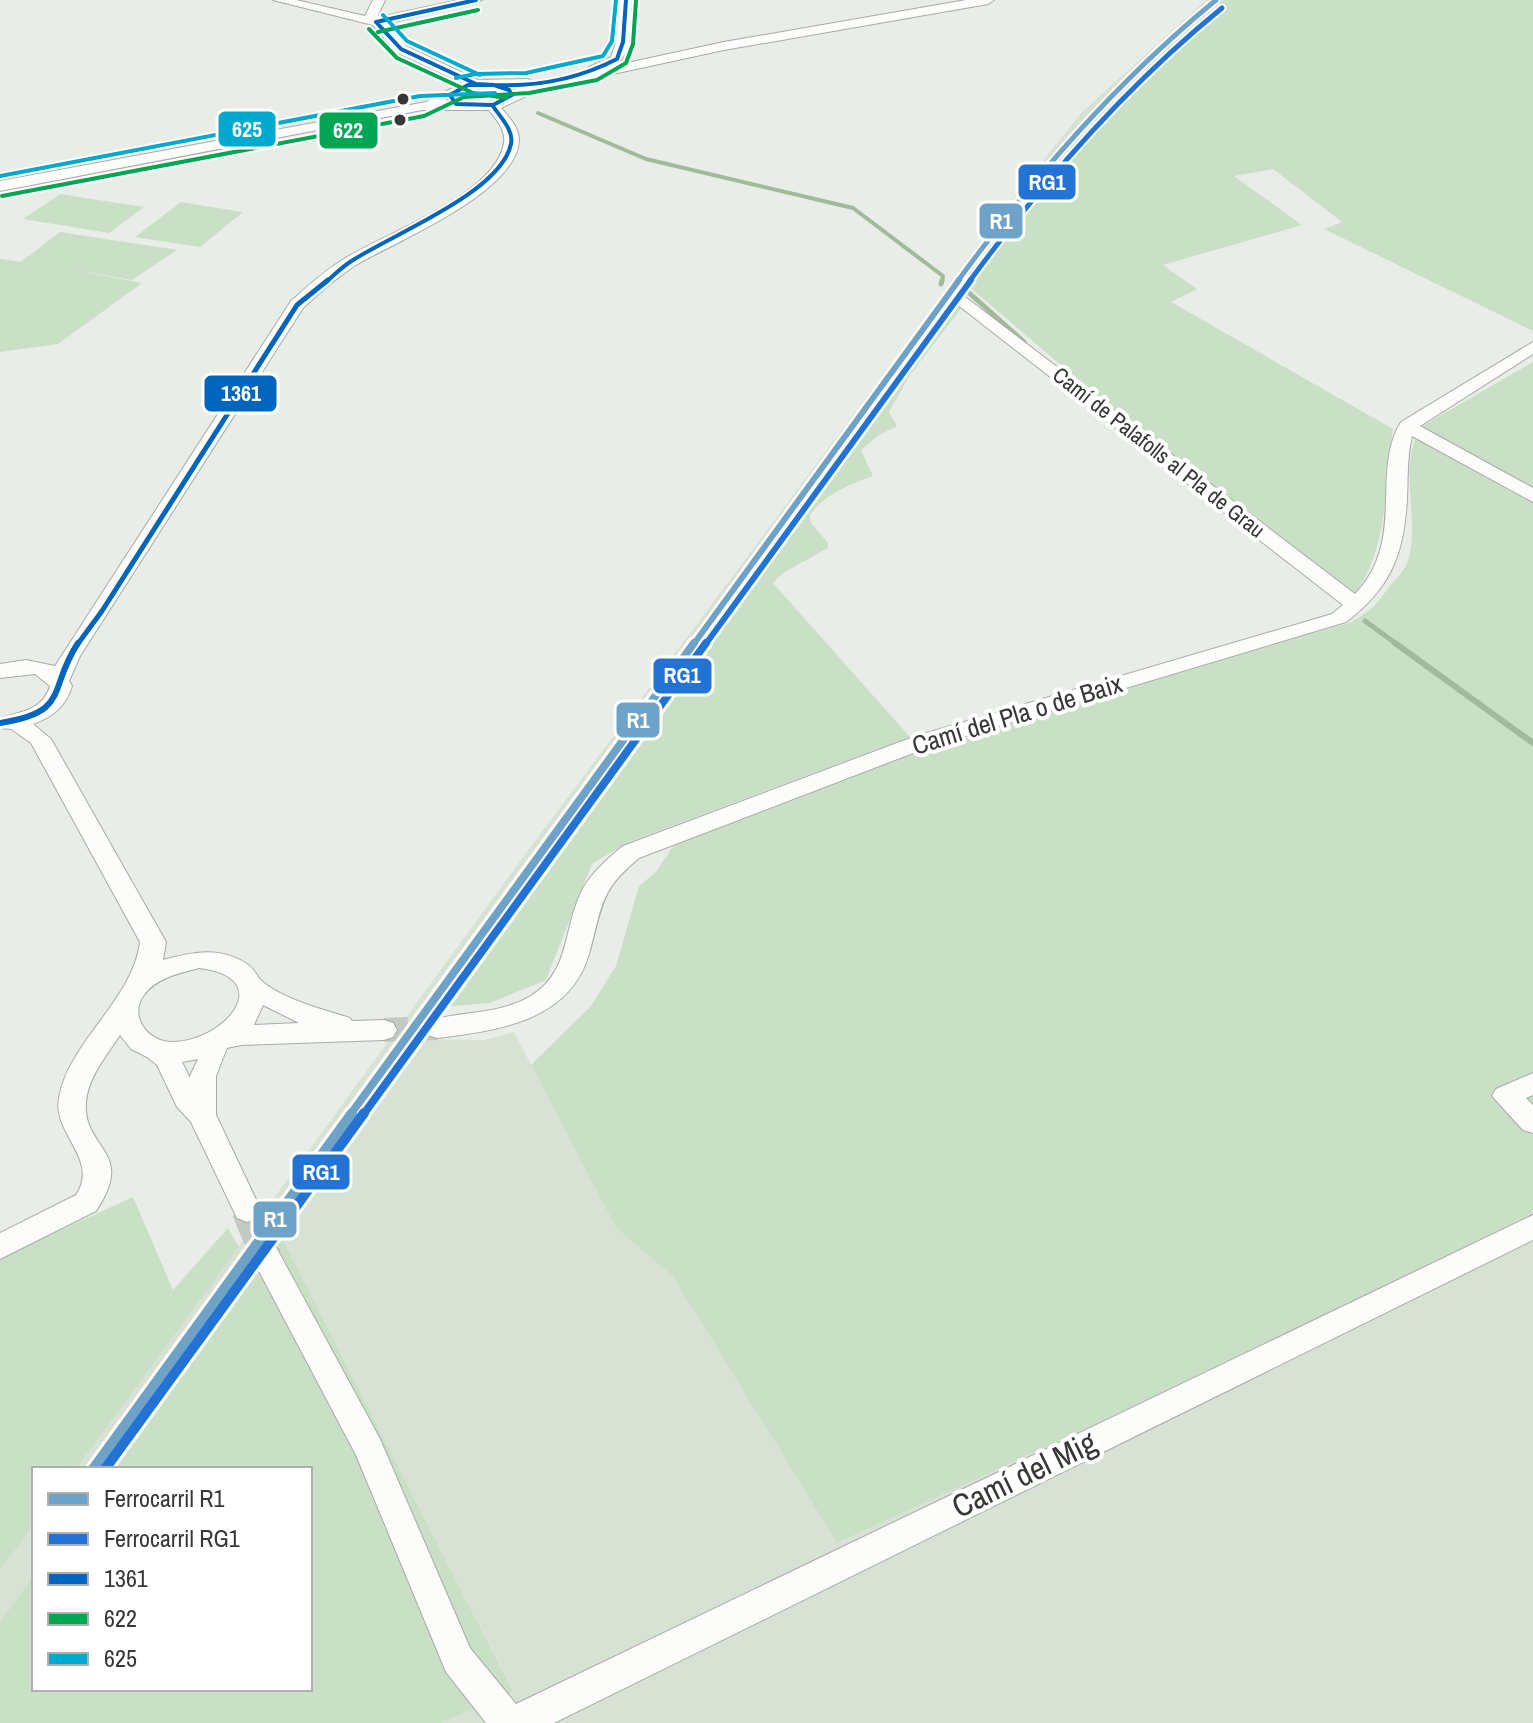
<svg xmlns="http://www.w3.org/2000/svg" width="1533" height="1723" font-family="'Archivo Narrow',sans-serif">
<rect width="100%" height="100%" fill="#e8ede7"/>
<!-- built -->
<path fill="#d7e2d5" d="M1206 0H1224L1149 59 1046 171 419 1039 484 1040 514 1032 616 1228 673 1277 837 1543 1533 1225V1723H441L513 1690 278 1232 110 1469H76L518 864 1035 171 1082 112Z
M34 1525V1575L0 1622V1570Z"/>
<!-- green -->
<path fill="#cae0c6" d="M1224 0H1533V331L1324 229 1342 222 1273 169 1234 176 1302 225 1163 265 1197 289 1171 302 1393 429C1385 483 1389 552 1352 597L1144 436 966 284C994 247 1018 205 1048 169 1101 106 1157 49 1224 0Z
M60 194 144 207 109 233 23 219Z
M181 202 243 212 200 247 135 237Z
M60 232 177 250 132 280 69 269 142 283 58 344 0 352V259L21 262Z
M955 299 965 303 910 375 889 412 897 426 879 435 861 450 873 476C851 484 824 494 810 515L811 523 828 543V548L783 573 773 583 910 737 629 842 592 864 546 980 490 1003 442 1007Z
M1533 362V1225L837 1543 673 1277 616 1228 531 1065 591 1006 616 966 639 886 656 872 677 840 924 747 1112 690 1349 623C1370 612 1376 605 1390 586 1396 579 1405 570 1408 561 1421 517 1396 466 1422 426Z
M133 1197 173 1290 228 1228 239 1247 76 1469H34V1525L0 1570V1258Z
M278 1231 513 1691 441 1723H0V1622L34 1575V1689H310V1469H110Z"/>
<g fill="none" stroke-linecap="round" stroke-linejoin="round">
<!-- stream-far2 -->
<path stroke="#a1ba9c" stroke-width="4" d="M538 113 646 159 853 208 943 276 942 282"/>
<!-- stream-far1 -->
<path stroke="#a1ba9c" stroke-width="5" d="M941 284 942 280
M967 291 1024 342
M1365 621 1398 645"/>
<!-- stream -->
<path stroke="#a1ba9c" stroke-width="6" d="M1395 643 1533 743"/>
<!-- minor-tunnel-far1 -->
<path stroke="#c4c9c3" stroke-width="24" stroke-dasharray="24 12" stroke-linecap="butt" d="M384 1030 437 1028"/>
<!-- minor-tunnel -->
<path stroke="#c4c9c3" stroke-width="31" stroke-dasharray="31 16" stroke-linecap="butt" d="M247 1210 266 1256"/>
<defs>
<path id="minor" d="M273 0H296L365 16 373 0H385L378 15 380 17 459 0H482L386 24 406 46 478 80 528 79 535 83 588 71 589 67 611 57 616 42 620 0H632C631 21 635 55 613 66L724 42 966 0H994L988 4 724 50 539 90 501 108C509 117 519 127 519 140 517 193 396 241 356 265 337 277 320 293 303 308L80 656 69 681 72 686C66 706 53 717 33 724L51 739 166 942 163 960C193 952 220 946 247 964 255 969 257 978 264 983 288 1001 322 1009 350 1018L352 1021 384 1020 393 1023 397 1030 393 1037 384 1040 241 1045 227 1048 216 1076V1115L261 1210 257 1218 247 1222 237 1218 191 1122 177 1107 157 1065 147 1057 131 1049 120 1035C107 1055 88 1077 86 1102 82 1150 137 1150 96 1211L0 1259V1233L76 1195C100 1159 52 1134 59 1098 69 1041 133 1000 140 942L31 743 11 729 0 728V718C21 712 43 710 50 686L35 674 0 678V664L26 660 55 666 291 301C308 286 324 271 344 259 385 233 495 196 504 143 506 130 496 119 489 110H422L0 191V181L426 102 462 83 396 52 373 25ZM521 87C512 90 506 96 498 100 483 107 461 100 445 100L476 88ZM199 968C279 978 224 1042 172 1042 148 1042 128 1016 144 995 156 978 180 973 199 968ZM263 1005 299 1023 254 1025ZM198 1059 190 1076V1078L182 1062Z
M960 293 1355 594C1407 540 1370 472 1401 422L1533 342V354L1420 426 1533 488V502L1412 436C1407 457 1408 478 1407 499 1404 555 1390 589 1346 622L929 747 639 858C598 892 603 906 589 954 570 1021 497 1031 437 1038L428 1035 424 1028 428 1021C461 1011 497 1015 529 997 569 974 563 934 579 897 588 875 605 861 623 846L913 737 1332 614 1343 605 954 302 952 298Z
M1533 1073V1095L1526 1098 1533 1105V1133L1523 1130 1492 1096 1496 1089Z
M1533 1215V1240L554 1723H486L446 1672 356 1455 251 1256 256 1247 266 1244 276 1247 380 1439 470 1648 516 1704Z"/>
</defs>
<!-- minor casing -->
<use href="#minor" stroke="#a7aba7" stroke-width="2"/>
<!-- minor -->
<use href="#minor" fill="#fcfcfb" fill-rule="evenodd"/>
<defs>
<path id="bus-1-far2" d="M376 22 401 49 476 84 494 85
M376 22 476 0
M468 85H494L509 90 512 95 493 105 456 104 450 95Z
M494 85C537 87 578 79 617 59L623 42 626 0
M326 282C334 275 341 268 350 262 390 235 501 193 511 144 514 130 500 117 493 106"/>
<path id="bus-1-far1" d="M77 645 102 611 297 305 328 280"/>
<path id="bus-1" d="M0 723C71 712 47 690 78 643"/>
<path id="bus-2" d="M369 29 397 58 473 93 506 98
M378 32 478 10
M2 196 424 116 464 97 529 93 597 80 626 63 633 44 636 1"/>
<path id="bus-3" d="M383 15 407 41 480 75
M456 78 475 74 526 73 603 56 612 41 616 0
M0 176 420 96 495 93"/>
</defs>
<!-- bus-1-far2 casing -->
<use href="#bus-1-far2" stroke="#fff" stroke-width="8"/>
<!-- bus-1-far1 casing -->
<use href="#bus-1-far1" stroke="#fff" stroke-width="10"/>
<!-- bus-1 casing -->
<use href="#bus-1" stroke="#fff" stroke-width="12"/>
<!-- bus-2 casing -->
<use href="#bus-2" stroke="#fff" stroke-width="8"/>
<!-- bus-3 casing -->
<use href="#bus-3" stroke="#fff" stroke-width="8"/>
<!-- bus-1-far2 -->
<use href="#bus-1-far2" stroke="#0065bd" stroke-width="4"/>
<!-- bus-1-far1 -->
<use href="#bus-1-far1" stroke="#0065bd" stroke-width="5"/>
<!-- bus-1 -->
<use href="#bus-1" stroke="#0065bd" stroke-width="6"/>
<!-- bus-2 -->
<use href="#bus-2" stroke="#00a651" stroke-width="4"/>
<!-- bus-3 -->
<use href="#bus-3" stroke="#00a9ce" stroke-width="4"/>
<defs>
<path id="rail-1-far3" d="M957 282C1033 178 1116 82 1216 0"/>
<path id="rail-1-far2" d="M693 645 959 280"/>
<path id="rail-1-far1" d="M350 1115 694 643"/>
<path id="rail-1" d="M93 1469 352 1113"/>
<path id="rail-2-far3" d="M969 282C1043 181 1125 87 1222 8"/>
<path id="rail-2-far2" d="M705 645 971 280"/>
<path id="rail-2-far1" d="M363 1115 706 643"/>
<path id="rail-2" d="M105 1469 364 1113"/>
</defs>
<!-- rail-1-far3 casing -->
<use href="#rail-1-far3" stroke="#fff" stroke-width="9"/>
<!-- rail-1-far2 casing -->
<use href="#rail-1-far2" stroke="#fff" stroke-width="11"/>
<!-- rail-1-far1 casing -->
<use href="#rail-1-far1" stroke="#fff" stroke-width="14"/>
<!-- rail-1 casing -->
<use href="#rail-1" stroke="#fff" stroke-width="16"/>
<!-- rail-2-far3 casing -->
<use href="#rail-2-far3" stroke="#fff" stroke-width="9"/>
<!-- rail-2-far2 casing -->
<use href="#rail-2-far2" stroke="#fff" stroke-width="11"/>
<!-- rail-2-far1 casing -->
<use href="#rail-2-far1" stroke="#fff" stroke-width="14"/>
<!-- rail-2 casing -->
<use href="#rail-2" stroke="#fff" stroke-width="16"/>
<!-- rail-1-far3 -->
<use href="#rail-1-far3" stroke="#6fa2c7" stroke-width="5"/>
<!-- rail-1-far2 -->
<use href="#rail-1-far2" stroke="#6fa2c7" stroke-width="6"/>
<!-- rail-1-far1 -->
<use href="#rail-1-far1" stroke="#6fa2c7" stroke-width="8"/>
<!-- rail-1 -->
<use href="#rail-1" stroke="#6fa2c7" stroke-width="10"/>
<!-- rail-2-far3 -->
<use href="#rail-2-far3" stroke="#2373d5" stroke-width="5"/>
<!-- rail-2-far2 -->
<use href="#rail-2-far2" stroke="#2373d5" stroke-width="6"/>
<!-- rail-2-far1 -->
<use href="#rail-2-far1" stroke="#2373d5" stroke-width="8"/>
<!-- rail-2 -->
<use href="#rail-2" stroke="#2373d5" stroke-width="10"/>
</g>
<!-- markers -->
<g fill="#353934" stroke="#fff" stroke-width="3">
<circle cx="403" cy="99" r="7"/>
<circle cx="400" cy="120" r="7"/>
</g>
<g text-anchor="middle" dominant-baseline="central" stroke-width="8" stroke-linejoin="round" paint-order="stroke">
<!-- far-street labels -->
<g font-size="22" fill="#353934" stroke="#fff">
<text transform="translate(1159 452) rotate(38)">Camí de Palafolls al Pla de Grau</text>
</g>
<!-- street labels -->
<g font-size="26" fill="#353934" stroke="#fff">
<text transform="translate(1017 714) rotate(-17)">Camí del Pla o de Baix</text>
</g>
<!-- near-street labels -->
<g font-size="32" fill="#353934" stroke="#fff">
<text transform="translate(1024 1474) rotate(-26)">Camí del Mig</text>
</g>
</g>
<g stroke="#fff" stroke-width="3">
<rect x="217" y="110" width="60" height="38" rx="8" fill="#00a9ce"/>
<rect x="318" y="111" width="61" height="39" rx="8" fill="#00a651"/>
<rect x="1017" y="163" width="60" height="38" rx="8" fill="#2373d5"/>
<rect x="978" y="202" width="46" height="38" rx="8" fill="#6fa2c7"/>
<rect x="203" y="374" width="75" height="39" rx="8" fill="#0065bd"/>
<rect x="652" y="657" width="61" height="38" rx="8" fill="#2373d5"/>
<rect x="615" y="701" width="46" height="38" rx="8" fill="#6fa2c7"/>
<rect x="291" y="1153" width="60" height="38" rx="8" fill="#2373d5"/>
<rect x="252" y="1200" width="46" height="39" rx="8" fill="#6fa2c7"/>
</g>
<g font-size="22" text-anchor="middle" font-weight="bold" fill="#fff">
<text x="247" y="137">625</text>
<text x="348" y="138">622</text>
<text x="1047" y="190">RG1</text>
<text x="1001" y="229">R1</text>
<text x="241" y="401">1361</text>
<text x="682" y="683">RG1</text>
<text x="638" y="728">R1</text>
<text x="321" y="1180">RG1</text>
<text x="275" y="1227">R1</text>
</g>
<!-- legend -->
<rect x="32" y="1467" width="280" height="224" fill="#ffffff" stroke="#aeb0ae" stroke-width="2"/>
<rect x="48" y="1493" width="40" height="12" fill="#6fa2c7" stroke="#aeb0ae" stroke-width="2"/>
<text x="104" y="1507" font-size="24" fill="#353934">Ferrocarril R1</text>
<rect x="48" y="1533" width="40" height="12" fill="#2373d5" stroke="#aeb0ae" stroke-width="2"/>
<text x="104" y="1547" font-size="24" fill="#353934">Ferrocarril RG1</text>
<rect x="48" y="1573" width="40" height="12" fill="#0065bd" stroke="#aeb0ae" stroke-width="2"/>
<text x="104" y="1587" font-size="24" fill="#353934">1361</text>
<rect x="48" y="1613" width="40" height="12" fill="#00a651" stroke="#aeb0ae" stroke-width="2"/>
<text x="104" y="1627" font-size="24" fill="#353934">622</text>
<rect x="48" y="1653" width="40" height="12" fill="#00a9ce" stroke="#aeb0ae" stroke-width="2"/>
<text x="104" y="1667" font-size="24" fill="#353934">625</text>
</svg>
